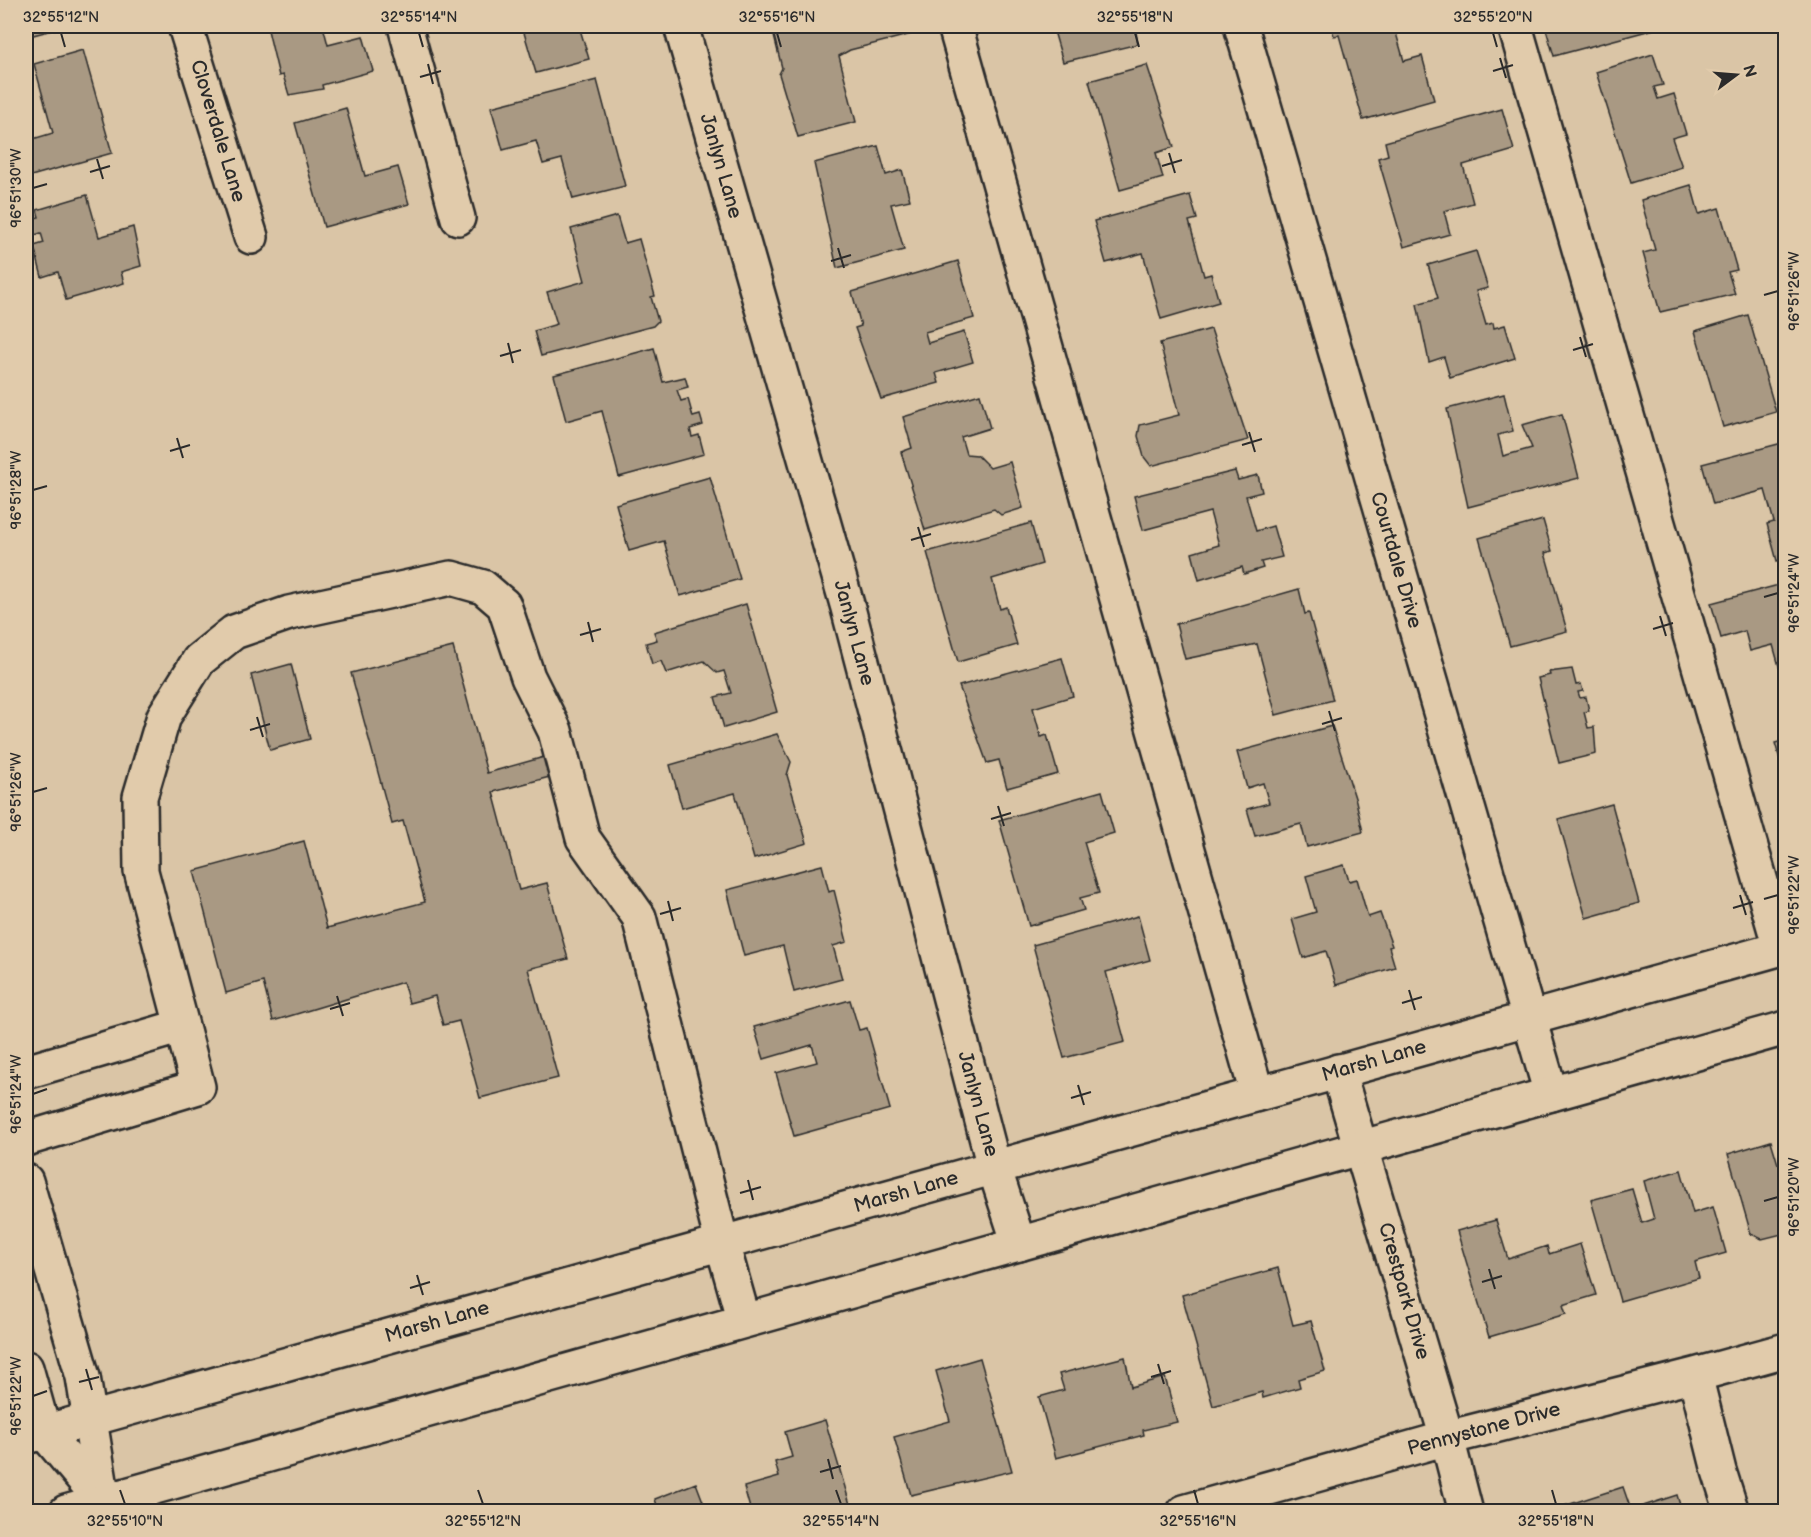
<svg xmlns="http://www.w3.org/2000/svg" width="1811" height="1537" font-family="'Balsamiq Sans',sans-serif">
<rect width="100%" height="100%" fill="#dac5a6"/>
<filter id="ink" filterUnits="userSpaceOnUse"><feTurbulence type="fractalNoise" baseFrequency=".0167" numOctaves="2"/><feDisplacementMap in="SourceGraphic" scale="12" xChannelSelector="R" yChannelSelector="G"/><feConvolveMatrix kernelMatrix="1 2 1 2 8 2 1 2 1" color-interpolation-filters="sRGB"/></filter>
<g filter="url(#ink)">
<!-- building -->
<path fill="#a99983" stroke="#2b2b2b" stroke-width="1.5" d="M26 26H67L26 37Z
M267 26H323L328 45 363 36 373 71 322 85 323 89 289 95 283 75 279 76Z
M522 26H579L589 59 536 73Z
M781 26H914L916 33 850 50 839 56 856 122 798 137 779 74 782 68 772 28Z
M1068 26H1135L1138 44 1063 62 1054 31 1068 28Z
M1331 26H1424L1396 33 1404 61 1422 56 1434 100 1363 120 1339 35 1334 36Z
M1545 26H1666L1554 56Z
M83 50 112 153 31 176 26 156V141L53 133 34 64Z
M1653 54 1663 85 1654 87 1658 99 1674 94 1686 134 1672 138 1682 167 1631 183 1596 72Z
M1147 65 1174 147 1156 153 1163 178 1120 190 1089 81Z
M597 80 625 186 573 199 562 159 543 164 536 141 503 150 491 107Z
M346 108 365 176 398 167 409 204 324 227 295 123Z
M1502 109 1514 150 1463 165 1473 203 1444 211 1450 234 1404 247 1378 158 1388 155 1385 142Z
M878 146 886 175 902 170 910 200 891 204 904 250 837 268 814 163Z
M1691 185 1699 214 1719 208 1737 270 1728 272 1735 294 1660 312 1643 253 1655 250 1641 200Z
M87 195 99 237 133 227 141 266 121 272 124 283 66 300 58 272 42 277 34 246 44 243 41 233 35 235 30 219 39 217 37 210Z
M1190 195 1197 219 1189 221 1204 276 1211 274 1219 302 1161 319 1143 253 1106 263 1094 221Z
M617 216 625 243 639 239 655 296 651 297 658 321 653 326 541 356 534 331 557 324 547 292 585 281 571 229Z
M1476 251 1488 288 1476 291 1486 325 1493 323 1494 328 1505 325 1515 358 1450 378 1444 357 1429 362 1417 304 1438 298 1428 265Z
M958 261 974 318 925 332 928 343 964 332 973 362 936 373 939 383 881 399 855 328 861 326 852 292Z
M1748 315 1776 412 1723 427 1695 331Z
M1211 329 1248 440 1151 466 1144 457 1138 436 1140 425 1179 415 1160 343Z
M654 348 663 382 685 377 688 387 677 390 681 401 688 399 693 417 700 415 703 425 690 429 692 437 699 435 704 454 619 477 602 411 566 421 554 375Z
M980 394 990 428 961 437 966 454 977 455 990 468 1010 462 1023 508 1001 515 994 509 925 530 901 452 912 448 903 417Z
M1504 394 1513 431 1498 435 1503 456 1532 448 1522 425 1562 414 1579 478 1468 507 1447 409Z
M1786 442V558L1777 561 1767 524 1774 522 1765 490 1713 504 1702 464Z
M1235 471 1238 480 1258 475 1262 492 1246 496 1256 531 1273 526 1282 557 1261 562 1263 568 1244 574 1242 567 1199 580 1192 553 1219 545 1210 512 1143 530 1134 496Z
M710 477 740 579 680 596 664 541 629 551 616 504Z
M1543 520 1552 551 1545 553 1567 631 1510 646 1479 538Z
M1031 523 1042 564 992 579 1000 609 1006 607 1017 645 958 662 927 552Z
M1786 583V691L1773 645 1750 651 1745 631 1721 638 1711 603Z
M1299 589 1305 614 1309 613 1333 700 1276 715 1257 644 1185 659 1176 624Z
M746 604 777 712 724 728 715 697 731 693 724 671 717 673 704 661 666 673 661 661 652 664 646 643 657 640 654 632Z
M453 647 487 773 555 754 561 774 493 792 519 890 547 883 568 959 528 969 558 1078 480 1098 459 1021 443 1025 435 996 409 1003 403 982 273 1021 263 982 226 993 194 871 304 841 327 928 425 902 403 821 392 824 351 673Z
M1062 658 1073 696 1033 708 1041 737 1047 735 1058 774 1007 788 999 760 987 763 959 686Z
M291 664 310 739 270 750 251 675Z
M1572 669 1576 685 1581 684 1583 691 1578 692 1580 698 1586 697 1589 711 1584 712 1588 728 1594 727 1596 754 1559 763 1538 678 1550 675 1549 672Z
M1332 726 1356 801 1363 832 1307 847 1301 824 1255 836 1247 809 1269 803 1263 783 1247 788 1237 752Z
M777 734 791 762 787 775 807 843 754 859 735 793 682 808 670 765Z
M1786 740V779L1775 743Z
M1102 791 1114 833 1084 842 1099 893 1080 898 1084 910 1029 926 999 820Z
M1612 804 1639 903 1586 918 1558 819Z
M822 865 829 892 834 890 847 942 833 946 842 979 794 992 783 946 744 956 727 890Z
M1344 865 1349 881 1357 879 1368 917 1380 913 1392 946 1389 947 1395 967 1336 985 1326 951 1303 958 1292 919 1316 912 1306 876Z
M1138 916 1150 960 1106 972 1125 1042 1064 1058 1033 945Z
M850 1000 859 1030 867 1028 890 1109 794 1136 776 1073 817 1062 812 1045 764 1059 754 1027Z
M1771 1141 1778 1164 1786 1162V1233L1762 1239 1751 1234 1728 1154Z
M1681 1170 1693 1213 1713 1207 1726 1253 1695 1262 1699 1278 1620 1301 1591 1200 1632 1189 1642 1223 1654 1219 1644 1181Z
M1496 1220 1508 1259 1547 1246 1549 1254 1580 1244 1596 1295 1563 1305 1566 1314 1489 1337 1457 1231Z
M1278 1268 1293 1325 1311 1321 1325 1371 1298 1379 1300 1387 1263 1398 1262 1392 1213 1406 1182 1295Z
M1125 1357 1131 1387 1165 1377 1177 1422 1143 1430 1144 1435 1056 1458 1039 1397 1064 1390 1059 1374Z
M980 1358 1012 1471 911 1495 894 1437 950 1421 936 1371Z
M825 1420 852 1511 751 1512 744 1487 779 1477 775 1462 792 1457 785 1432Z
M696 1483 707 1512H659L655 1499Z
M1623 1487 1631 1510 1677 1495 1682 1512H1566L1564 1506Z"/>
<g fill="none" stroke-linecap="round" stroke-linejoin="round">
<defs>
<path id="minor" d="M185 26 251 237
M405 26 458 218
M681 26 848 608 994 1167 1019 1244
M955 26 1257 1094
M1241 26 1551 1094
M1515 26 1780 948
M182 1026 141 871 140 797 164 716 199 660 234 632 289 613 451 578 483 587 504 605 528 677 555 731 583 838 639 917 722 1243
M1338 1071 1447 1438 1466 1512
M26 1072 182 1026 198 1087 26 1139
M26 1181 83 1377 105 1512
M26 1368 44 1432 102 1501
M1695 1375 1719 1471 1732 1512
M1184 1512 1447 1438 1695 1375 1786 1350"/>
<path id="major" d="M722 1243 744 1321
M26 1437 1786 947
M66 1512 1786 1028"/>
</defs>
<!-- minor casing -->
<use href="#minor" stroke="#2b2b2b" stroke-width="38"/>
<!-- major casing -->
<use href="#major" stroke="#2b2b2b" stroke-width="38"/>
<!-- minor -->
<use href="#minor" stroke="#e1cbab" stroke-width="33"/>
<!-- major -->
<use href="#major" stroke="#e1cbab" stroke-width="33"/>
</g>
</g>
<!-- ticks -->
<path fill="none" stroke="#2b2b2b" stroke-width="2" d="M61 33 65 47M419 33 423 47M777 33 781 47M1135 33 1139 47M1493 33 1497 47M1500 58 1506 78M428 64 433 84M1493 71 1513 65M420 77 441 71M1169 153 1175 173M97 159 103 179M1162 166 1182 160M90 172 110 166M33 188 47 184M838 248 844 268M831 261 851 255M1764 295 1778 291M1580 337 1586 357M508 343 513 363M1573 350 1593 344M500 356 521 350M1249 432 1255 452M177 438 183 458M1242 445 1262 439M170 451 190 445M33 490 47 486M918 527 924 547M911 540 931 534M1764 597 1778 593M1660 616 1666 636M588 622 593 642M1653 629 1673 623M580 635 601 629M1329 711 1335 731M257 717 263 737M1322 724 1342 718M250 730 270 724M33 792 47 788M998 806 1004 826M991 819 1011 813M1740 895 1746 915M1764 899 1778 895M668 901 673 921M1733 908 1753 902M660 914 681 908M1409 990 1415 1010M337 996 343 1016M1402 1003 1422 997M330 1009 350 1003M1078 1085 1084 1105M33 1094 47 1089M1071 1098 1091 1092M748 1180 753 1200M740 1193 761 1187M1764 1201 1778 1197M1489 1269 1495 1289M417 1275 423 1295M1482 1282 1502 1276M410 1288 430 1282M1158 1364 1164 1384M86 1369 92 1390M1151 1377 1171 1371M79 1382 99 1377M33 1396 47 1391M828 1459 833 1479M820 1472 841 1466M120 1490 125 1504M478 1490 483 1504M836 1490 841 1504M1194 1490 1198 1504M1552 1490 1556 1504"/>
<g text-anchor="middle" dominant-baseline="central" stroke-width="6" stroke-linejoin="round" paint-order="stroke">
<!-- street labels -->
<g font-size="20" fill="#2b2b2b" stroke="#e1cbab">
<text transform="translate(218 131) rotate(73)">Cloverdale Lane</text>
<text transform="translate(721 166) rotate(74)">Janlyn Lane</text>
<text transform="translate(1396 560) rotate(74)">Courtdale Drive</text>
<text transform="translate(854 633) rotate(75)">Janlyn Lane</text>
<text transform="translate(1374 1061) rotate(-16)">Marsh Lane</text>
<text transform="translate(978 1104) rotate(75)">Janlyn Lane</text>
<text transform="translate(906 1192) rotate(-16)">Marsh Lane</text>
<text transform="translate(1404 1291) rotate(74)">Crestpark Drive</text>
<text transform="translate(437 1322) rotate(-16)">Marsh Lane</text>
<text transform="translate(1484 1429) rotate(-15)">Pennystone Drive</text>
</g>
</g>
<!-- margin -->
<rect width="1811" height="1537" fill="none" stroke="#e1cbab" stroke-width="66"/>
<!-- north arrow -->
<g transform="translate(1736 75) rotate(74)" stroke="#e1cbab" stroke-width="4.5" paint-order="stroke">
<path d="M0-4.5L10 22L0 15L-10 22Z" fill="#2b2b2b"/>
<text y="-9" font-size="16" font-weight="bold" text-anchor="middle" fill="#2b2b2b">N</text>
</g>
<rect x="33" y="33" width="1745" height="1471" fill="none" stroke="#2b2b2b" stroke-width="2"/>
<g font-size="15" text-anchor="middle" fill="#2b2b2b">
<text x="61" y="22">32°55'12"N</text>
<text x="419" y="22">32°55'14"N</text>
<text x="777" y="22">32°55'16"N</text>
<text x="1135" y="22">32°55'18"N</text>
<text x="1493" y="22">32°55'20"N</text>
<text transform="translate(16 188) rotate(-90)" y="5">96°51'30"W</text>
<text transform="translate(1794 291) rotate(-90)" y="5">96°51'26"W</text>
<text transform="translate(16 490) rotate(-90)" y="5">96°51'28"W</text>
<text transform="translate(1794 593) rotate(-90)" y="5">96°51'24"W</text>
<text transform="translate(16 792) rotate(-90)" y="5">96°51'26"W</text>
<text transform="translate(1794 895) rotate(-90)" y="5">96°51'22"W</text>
<text transform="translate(16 1094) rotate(-90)" y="5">96°51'24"W</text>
<text transform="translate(1794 1197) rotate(-90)" y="5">96°51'20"W</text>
<text transform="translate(16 1396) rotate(-90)" y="5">96°51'22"W</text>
<text x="125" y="1526">32°55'10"N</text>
<text x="483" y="1526">32°55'12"N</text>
<text x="841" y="1526">32°55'14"N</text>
<text x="1198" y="1526">32°55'16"N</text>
<text x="1556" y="1526">32°55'18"N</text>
</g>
</svg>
